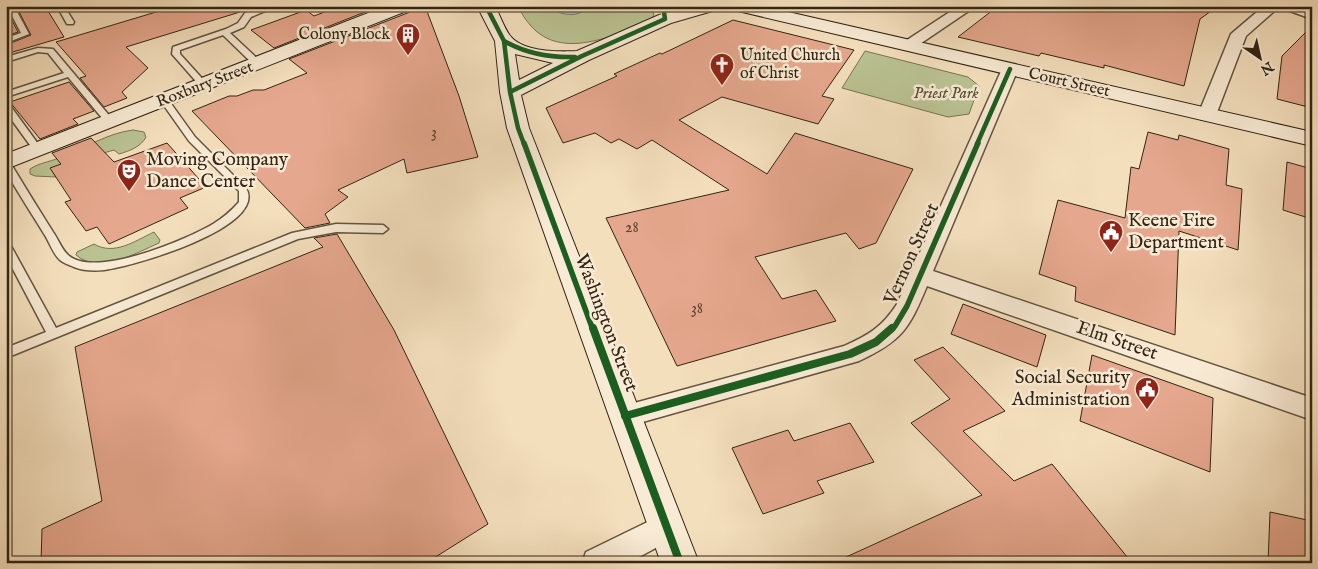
<svg xmlns="http://www.w3.org/2000/svg" width="1318" height="569" font-family="'IM FELL English',serif">
<rect width="100%" height="100%" fill="#f4dfbd"/>
<filter id="stains"><feTurbulence type="fractalNoise" baseFrequency=".004" numOctaves="4"/><feColorMatrix values="0 0 0 0 .2 0 0 0 0 .09 0 0 0 0 .02 0 0 0 .5 -.17"/></filter>
<radialGradient id="worn" r=".72"><stop offset=".6" stop-color="#630" stop-opacity="0"/><stop offset="1" stop-color="#630" stop-opacity=".3"/></radialGradient>
<!-- green -->
<path fill="#bac292" stroke="#767452" d="M519 6H651L654 15 650 21C615 35 562 61 531 26 526 20 521 14 519 6Z
M865 51 968 77 979 86 969 114 948 117 842 88Z
M133 130 144 132 146 137C141 147 129 151 119 154L114 150 51 168 56 177 35 176 30 174V169C39 163 49 162 59 158 84 149 107 133 133 130Z
M154 232 160 240 159 243C136 253 99 275 76 255L77 252 94 244C114 256 135 241 154 232Z"/>
<!-- water -->
<path fill="#a2b9bc" stroke="#757e78" d="M554 6H588C581 17 566 16 556 11Z"/>
<!-- building -->
<path fill="#e5a78d" stroke="#322513" d="M16 6H45L64 37 6 54V45L31 35Z
M176 6H239L240 12 126 47 148 68 122 92 127 98 104 107 80 78 86 76 56 42Z
M340 6H380L274 48 251 30 306 10 314 16Z
M414 6H425L459 96 478 157 407 173 404 159 338 190 348 197 325 214 330 223 305 228 192 111 229 96H237L253 90H264L307 73 289 59 410 12Z
M998 6H1218L1200 19 1184 86 1104 65V68L1041 53 1039 56 958 37Z
M6 9 18 32 6 36Z
M733 20 854 50 822 96 834 99 818 124 722 97 679 120 767 174 795 133 913 169 876 243 859 249 846 233 755 257 782 299 816 290 836 321 677 366 606 218 729 190 652 140 637 149 619 139 611 143 595 133 563 143 546 108 617 76 614 74 660 53 662 54Z
M1312 26V108L1277 99 1282 56Z
M69 82 94 111 73 119 78 124 40 139 10 102Z
M1148 132 1178 140 1179 135 1229 149 1226 185 1242 189 1238 250 1179 231 1175 335 1075 301 1076 287 1039 274 1058 200 1125 218 1131 167 1139 169Z
M91 138 114 162 167 143 206 187 180 198 188 208 109 244 97 227 86 231 65 202 71 200 50 168 61 164 52 153Z
M1287 162 1312 169V219L1283 210Z
M337 234 394 330 488 524 426 563H41L42 529 102 501 75 347 323 247 314 238Z
M963 304 1046 335 1037 367 951 334Z
M943 347 1005 411 963 431 1014 481 1052 464 1132 563H833L982 495 911 423 950 399 914 360Z
M1092 355 1213 398 1210 472 1080 421Z
M850 423 874 462 817 481 824 493 763 514 732 448 788 430 794 441Z
M1270 512 1312 521V563H1268Z"/>
<g fill="none" stroke-linecap="round" stroke-linejoin="round">
<defs>
<path id="lane" d="M7 6H14L29 34 6 43V38L21 33Z
M57 6H64L74 22 73 24H67Z
M266 6H277L251 17 244 27 230 33 261 62V66H255L223 35 180 50V54L208 85 204 88 201 87 172 54 173 47 226 29 238 23 245 13Z
M1276 6H1287L1312 14V19Z
M38 48 53 49 113 120V124H107L68 77 6 97V92L64 73 48 53 38 52 6 62V57Z
M164 97 167 98 195 137 246 188C269 227 131 267 104 270 93 271 84 271 74 267 70 265 63 263 60 260 54 255 50 244 46 237 33 216 19 194 6 172V161L11 164C25 187 39 210 53 232 58 239 62 250 68 255 94 279 186 240 213 224 223 218 231 211 239 202V191L189 141 160 100Z
M6 103 9 104 41 148V152H35L6 112Z
M336 224 383 225 388 229 383 233 336 232 298 239 6 358V348L46 332 6 256V242L11 246 56 328 292 233Z"/>
<path id="street" d="M959 6H976L914 48H904L901 45 904 42Z
M1264 6H1280L1246 36 1216 115 1213 119 1207 120 1201 119 1198 115 1231 34Z
M1010 64 1016 66 1018 69 933 271 1312 398V420L927 286C909 329 902 341 859 361L625 427 616 424 612 416 616 408 844 346C869 335 882 327 897 304L1002 69 1004 66Z
M666 513 676 517 681 527 676 537 628 563H582L586 552Z"/>
<path id="secondary" d="M386 6H412L409 10 6 169V154Z
M477 6H495C500 15 505 31 512 38 526 52 558 52 577 51L659 15 690 6H719L716 10 671 23 589 60 521 95 529 128 699 563H661L507 128 500 92 495 41ZM515 54 553 63 519 80Z
M729 6H762L1312 132V146L738 11 732 10Z"/>
</defs>
<!-- lane casing -->
<use href="#lane" stroke="#62543e" stroke-width="3"/>
<!-- street casing -->
<use href="#street" stroke="#62543e" stroke-width="3"/>
<!-- secondary casing -->
<use href="#secondary" stroke="#322513" stroke-width="2"/>
<!-- lane -->
<use href="#lane" fill="#f8ead4" fill-rule="evenodd"/>
<!-- street -->
<use href="#street" fill="#f8ead4" fill-rule="evenodd"/>
<!-- secondary -->
<use href="#secondary" fill="#f8ead4" fill-rule="evenodd"/>
<defs>
<path id="cycleway-far2" d="M486 6 504 41 510 92 518 128 524 144
M504 41C527 54 549 58 575 57
M510 92 582 56 665 19 663 6
M977 144 1010 69"/>
<path id="cycleway-far1" d="M524 143 593 330
M891 330 895 326 907 306 978 143"/>
<path id="cycleway" d="M593 328 680 563
M625 416 850 354 876 342 892 328"/>
</defs>
<!-- cycleway-far2 casing -->
<use href="#cycleway-far2" stroke="#f8ead4" stroke-width="7"/>
<!-- cycleway-far1 casing -->
<use href="#cycleway-far1" stroke="#f8ead4" stroke-width="9"/>
<!-- cycleway casing -->
<use href="#cycleway" stroke="#f8ead4" stroke-width="11"/>
<!-- cycleway-far2 -->
<use href="#cycleway-far2" stroke="#1b5e20" stroke-width="4.5"/>
<!-- cycleway-far1 -->
<use href="#cycleway-far1" stroke="#1b5e20" stroke-width="5.5"/>
<!-- cycleway -->
<use href="#cycleway" stroke="#1b5e20" stroke-width="8"/>
</g>
<!-- icons -->
<defs>
<symbol id="building-pin" viewBox="-11 -11 22 30"><path d="M0 17L-7.5 6A9.5 9.5 0 1 1 7.5 6Z" fill="#8f2418" stroke="#f8ead4"/><path d="M-4-6H4V6H1V3H-1V6H-4ZM-2.5-4.3h1.7v1.8h-1.7ZM.8-4.3h1.7v1.8H.8ZM-2.5-1h1.7V.8h-1.7ZM.8-1h1.7V.8H.8Z" fill="#fff"/></symbol>
<symbol id="church-pin" viewBox="-11 -11 22 30"><path d="M0 17L-7.5 6A9.5 9.5 0 1 1 7.5 6Z" fill="#8f2418" stroke="#f8ead4"/><path d="M-1.2-6h2.4v3.5h3.3v2.4h-3.3V6h-2.4V-.1h-3.3v-2.4h3.3Z" fill="#fff"/></symbol>
<symbol id="theatre-pin" viewBox="-11 -11 22 30"><path d="M0 17L-7.5 6A9.5 9.5 0 1 1 7.5 6Z" fill="#8f2418" stroke="#f8ead4"/><path d="M-5-5.5Q0-4 5-5.5V0Q5 5 0 6Q-5 5-5 0ZM-3.3-2.5H-1v1.5H-3.3ZM1-2.5H3.3v1.5H1ZM-2.8 1Q0 5.5 2.8 1Z" fill="#fff"/></symbol>
<symbol id="civic-pin" viewBox="-11 -11 22 30"><path d="M0 17L-7.5 6A9.5 9.5 0 1 1 7.5 6Z" fill="#8f2418" stroke="#f8ead4"/><path d="M-.6-6.5H3V-4.5H.6V-3L4-1V1h2V6H-6V1h2V-1L-.6-3ZM-1.2 2.5V6h2.4V2.5Z" fill="#fff"/></symbol>
</defs>
<g fill-rule="evenodd">
<use href="#building-pin" x="394" y="21" width="28" height="38"/>
<use href="#church-pin" x="708" y="51" width="28" height="38"/>
<use href="#theatre-pin" x="115" y="157" width="28" height="38"/>
<use href="#civic-pin" x="1097" y="218" width="28" height="38"/>
<use href="#civic-pin" x="1133" y="375" width="28" height="38"/>
</g>
<g text-anchor="middle" dominant-baseline="central" stroke-width="5" stroke-linejoin="round" paint-order="stroke">
<!-- far-poi labels -->
<g font-size="16" fill="#322513" stroke="#f8ead4" text-anchor="end">
<text x="390" y="35">Colony Block</text>
<text x="740" y="56" text-anchor="start">United Church<tspan x="740" dy="18">of Christ</tspan></text>
</g>
<!-- far-street labels -->
<g font-size="16" fill="#322513" stroke="#f8ead4">
<text transform="translate(1069 83) rotate(13)">Court Street</text>
<text transform="translate(205 85) rotate(-21)">Roxbury Street</text>
</g>
<!-- far-park labels -->
<g font-size="16" font-style="italic" fill="#544c33" stroke="#f8ead4">
<text x="946" y="94">Priest Park</text>
</g>
<!-- number labels -->
<g font-size="16" fill="#5f4632">
<text x="434" y="133">3</text>
<text x="632" y="228">28</text>
<text x="697" y="309">38</text>
</g>
<!-- poi labels -->
<g font-size="19" fill="#322513" stroke="#f8ead4" text-anchor="start">
<text x="146" y="160">Moving Company<tspan x="146" dy="22">Dance Center</tspan></text>
<text x="1128" y="221">Keene Fire<tspan x="1128" dy="22">Department</tspan></text>
<text x="1130" y="378" text-anchor="end">Social Security<tspan x="1130" dy="22">Administration</tspan></text>
</g>
<!-- street labels -->
<g font-size="19" fill="#322513" stroke="#f8ead4">
<text transform="translate(912 254) rotate(-66)">Vernon Street</text>
<text transform="translate(606 323) rotate(69)">Washington Street</text>
<text transform="translate(1117 341) rotate(19)">Elm Street</text>
</g>
</g>
<!-- margin -->
<rect width="1318" height="569" fill="none" stroke="#f4dfbd" stroke-width="25"/>
<rect x="8" y="8" width="1303" height="554" fill="none" stroke="#322513" stroke-width="2.5"/>
<rect x="12" y="12" width="1293" height="544" fill="none" stroke="#322513"/>
<!-- north arrow -->
<g transform="translate(1260 58) rotate(146)" stroke="#f8ead4" stroke-width="4" paint-order="stroke">
<path d="M0-4L9 19L0 12L-9 19Z" fill="#322513"/>
<text y="-8" font-size="14" font-weight="bold" text-anchor="middle" fill="#322513">N</text>
</g>
<rect width="100%" height="100%" filter="url(#stains)"/>
<rect width="100%" height="100%" fill="url(#worn)"/>
</svg>
